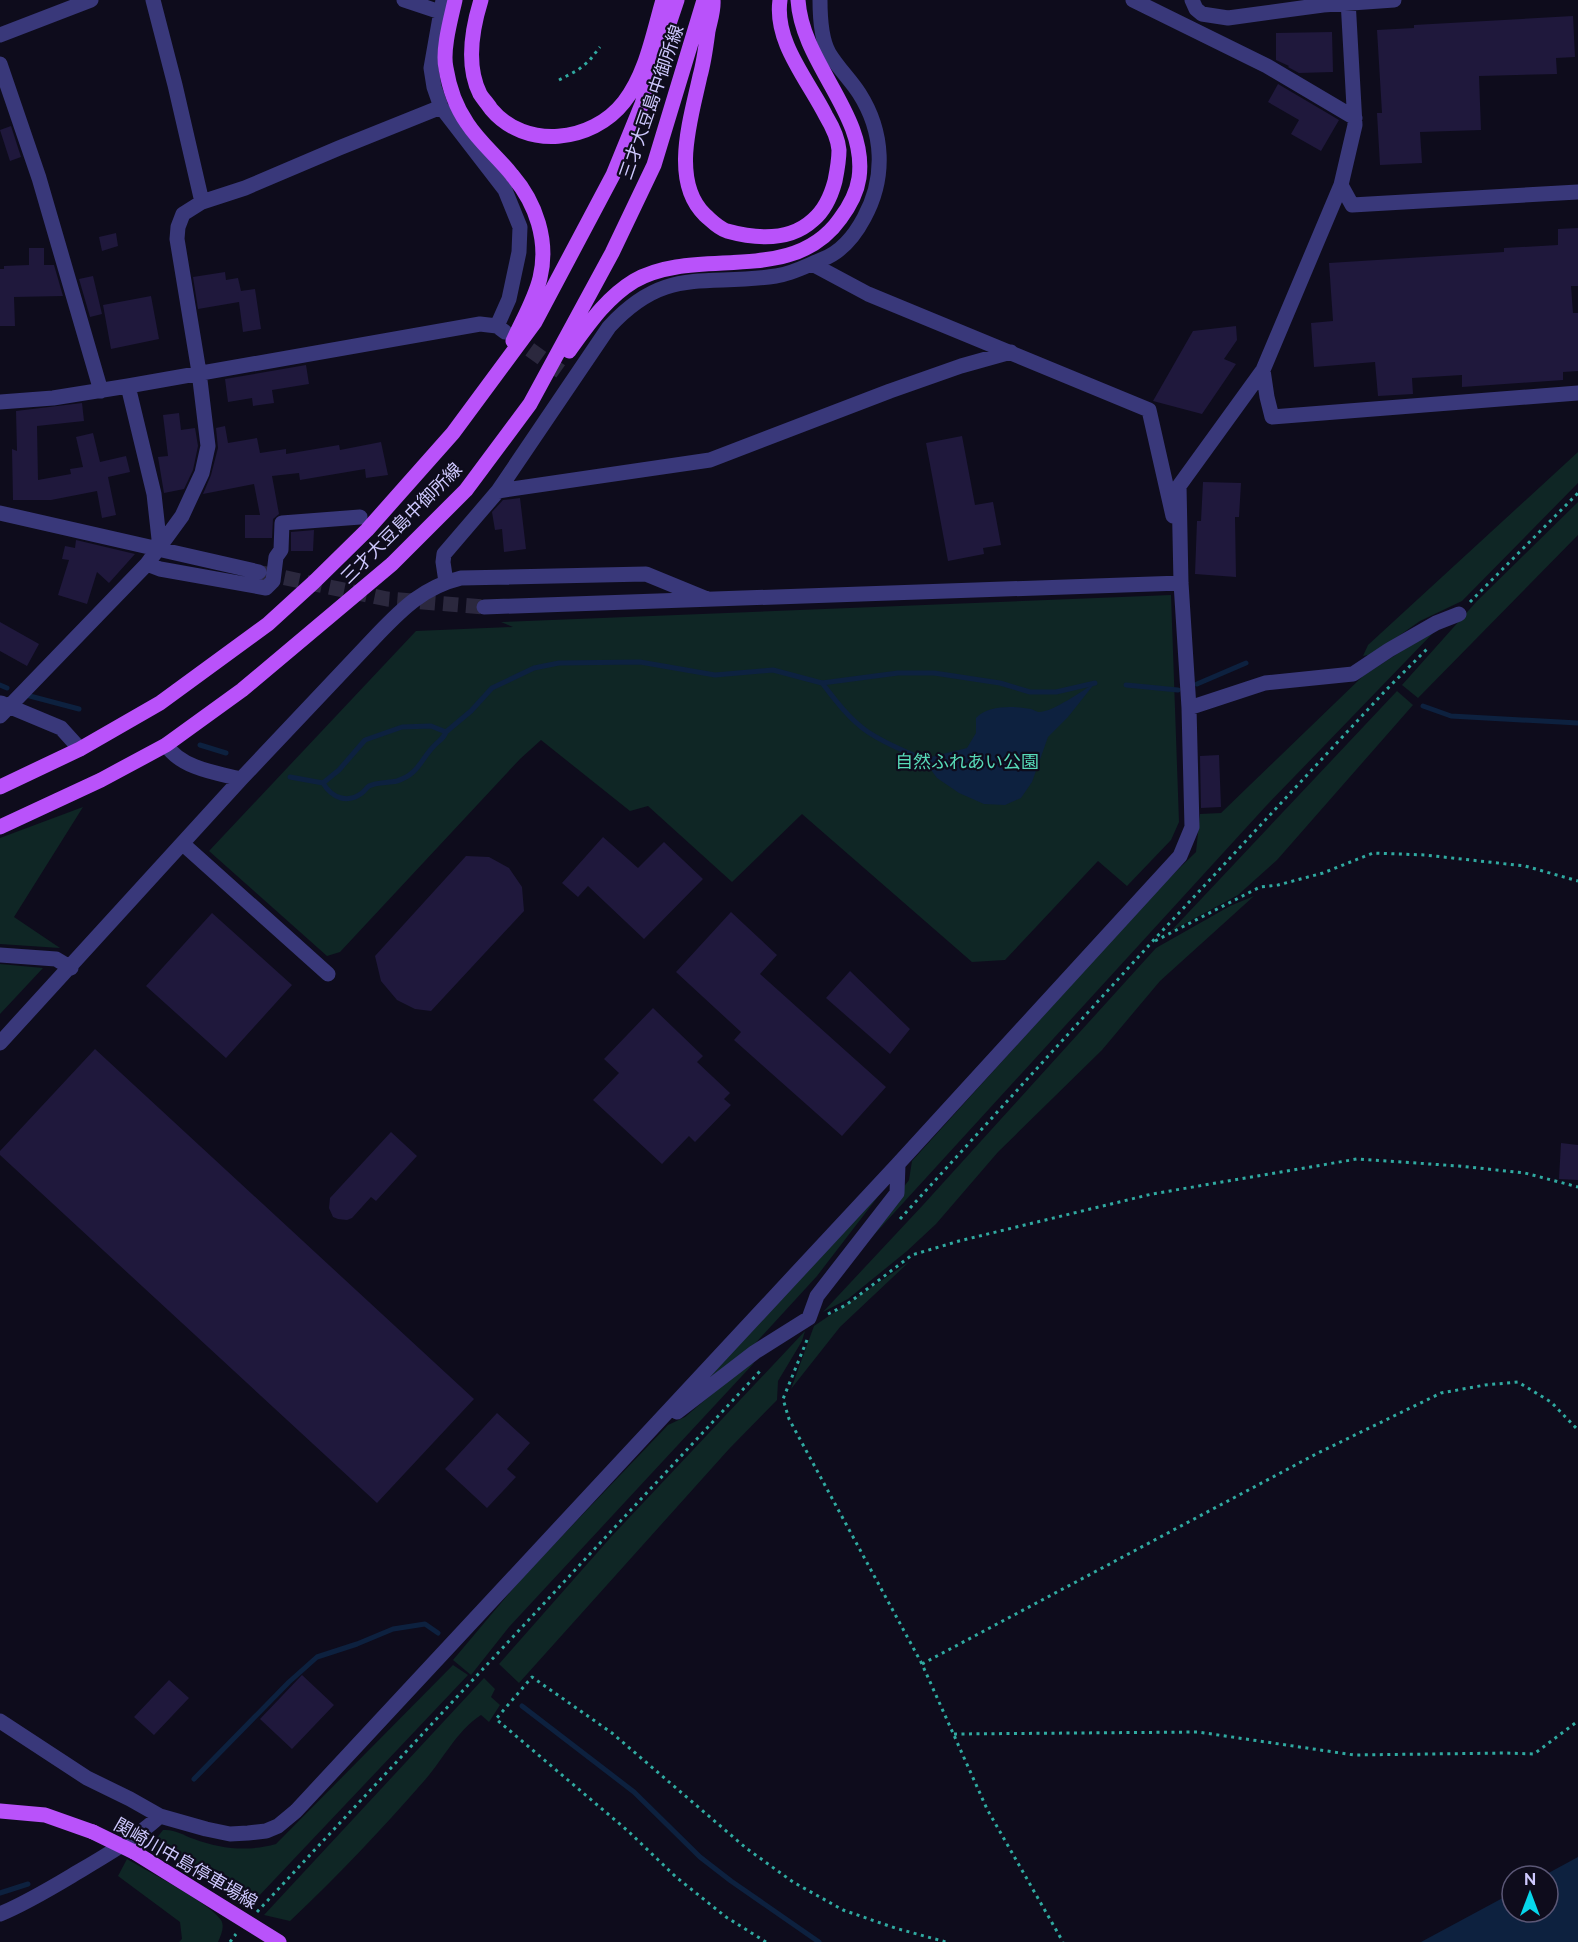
<svg xmlns="http://www.w3.org/2000/svg" width="1578" height="1942" font-family="Raleway,'Noto Sans JP',sans-serif">
<rect width="100%" height="100%" fill="#0e0c1c"/>
<!-- green -->
<path fill="#0f2625" d="M1578 452V483L1462 601 1420 621 1373 654 1363 656 1368 645Z
M1578 502V535L1418 698 1402 685 1477 601Z
M1171 595 1179 822 1171 840 1127 886 1098 861 1005 960 972 962 802 814 732 882 648 806 630 811 541 740 520 759 340 952 327 956 209 851 416 631 513 627 501 622Z
M1433 633 1266 806 851 1260 852 1254 909 1180 912 1161 1159 888 1196 852 1200 814 1221 813 1363 676 1428 634Z
M1397 691 1413 705 1277 860 1238 895 1171 931Z
M83 807 14 917 60 948 0 944V838Z
M1254 896 1160 981 1102 1050 998 1152 936 1224 907 1251 848 1299 823 1312 923 1205 1156 948 1230 906Z
M0 964 43 968 0 1014Z
M880 1194 817 1276 751 1348 701 1388 697 1386Z
M909 1262 840 1327 791 1389 814 1326Z
M805 1331 802 1341 778 1381 777 1400 729 1449 519 1683 499 1664 611 1537Z
M754 1363 509 1627 471 1675 453 1660 522 1578 668 1425 685 1417 745 1366Z
M453 1665 468 1675 256 1899 245 1903 152 1844 163 1830C175 1829 183 1835 194 1839 221 1849 248 1852 276 1844Z
M484 1678 495 1689 491 1697 500 1705 489 1722 481 1715C457 1730 443 1760 424 1781 382 1829 337 1877 290 1921L264 1915Z
M127 1859C147 1871 210 1903 221 1920 225 1927 221 1935 218 1942H179L182 1939 180 1922 118 1876Z"/>
<!-- water -->
<path fill="#0d213f" d="M1095 683 1068 717 1048 737 1032 782 1021 798 1005 805 984 804 959 793 937 778 923 759 967 748 976 733V718C988 705 1014 706 1031 709 1035 710 1036 712 1040 712 1054 711 1082 691 1095 683Z
M1578 1857V1942H1421L1512 1893V1912H1548V1876H1543Z"/>
<g fill="none" stroke-linecap="round" stroke-linejoin="round">
<!-- stream -->
<path stroke="#0d213f" stroke-width="5" d="M822 683C835 700 850 720 868 732 886 744 908 753 928 761
M1197 684 1246 663
M0 685 7 688
M1126 685 1178 690
M26 695 79 709
M1423 706 1451 716 1578 723
M200 745 226 753
M290 777 323 783 339 770 365 740 402 727 431 726 446 732 471 711 492 688 534 668 559 663 640 662 715 675 773 670 822 683 898 673H934L1000 683 1030 692H1056L1095 683
M323 783C332 798 347 804 362 793 365 791 366 788 369 786 376 782 388 783 397 781 419 774 420 760 434 746 439 740 443 740 446 732
M522 1706 634 1792 700 1857 731 1881 819 1942
M194 1779 289 1682 317 1657 357 1644 393 1629 425 1624 438 1633
M0 1893 28 1884"/>
</g>
<!-- building -->
<path fill="#1f183c" d="M1573 16 1575 57 1556 58 1557 74 1479 76 1481 130 1420 132 1422 163 1380 165 1377 113H1382L1377 30 1414 28V25Z
M1332 32 1333 72 1299 73 1288 67 1289 66 1276 60V33Z
M1278 84 1339 120 1321 151 1291 134 1299 120 1268 102Z
M11 126 21 157 10 161 0 130Z
M1578 228V286H1571L1573 313H1578V371L1563 372V380L1462 387V375L1412 378 1413 394 1378 396 1375 362 1314 367 1311 323 1333 321 1329 263 1504 252V248L1558 245V229Z
M116 233 118 246 102 251 99 237Z
M29 248H44V265H54L63 296 14 297 15 326H0V269H4V266L29 265Z
M225 272 226 280 238 278 241 291 255 289 261 329 243 332 239 302 198 309 193 277Z
M93 276 102 314 90 317 79 279Z
M151 296 159 339 111 349 103 305Z
M1236 326 1237 340 1224 359 1236 364 1202 414 1153 401 1193 331Z
M306 365 309 384 272 390 274 403 253 406 252 398 228 402 225 379Z
M82 403 84 421 37 426 38 480 71 474 70 469 83 467 76 437 93 433 100 462 126 456 130 472 108 477 116 515 102 518 97 491 51 500H13L12 449 17 451 16 411Z
M179 413 181 430 195 428 198 446 193 470 184 489 164 493 158 457 168 456 163 415Z
M225 426 228 443 257 438 260 453 286 449V454L339 445 340 450 381 442 388 475 366 478 365 469 300 480 299 473 272 476 279 514 273 519 272 538H245V515H260L254 484 203 494 211 475 218 448 216 428Z
M962 436 975 505 993 502 1001 545 983 548 984 554 948 561 926 443Z
M1203 482 1241 483 1239 517H1235L1236 577 1195 574 1197 521H1201Z
M520 498 526 549 504 552 502 529 495 530 492 512 503 500Z
M314 530 313 551H291V532Z
M76 540 135 554 109 583 97 572 87 604 58 595 69 560 62 559 65 546 75 548Z
M0 622 39 644 27 666 0 651Z
M1219 755 1221 807 1201 808 1200 756Z
M603 837 638 868 664 842 703 879 644 939 588 886 578 897 562 883Z
M466 856 489 857 509 868 522 887 524 911 431 1011 415 1009 397 1000 381 981 375 956Z
M731 912 777 955 760 974 886 1087 842 1136 734 1040 741 1032 676 972Z
M212 913 292 985 226 1058 146 986Z
M850 971 910 1029 890 1054 826 998Z
M653 1008 703 1056 697 1062 730 1093 724 1099 731 1105 695 1142 689 1136 662 1164 593 1100 619 1073 604 1059Z
M95 1049 474 1399 377 1503 0 1155V1151Z
M391 1132 417 1156 376 1201 371 1197 352 1218 347 1220 338 1219 333 1217 329 1208 330 1198Z
M1561 1143 1578 1145V1180L1559 1179Z
M497 1413 530 1443 507 1469 516 1477 487 1508 445 1469Z
M302 1675 334 1705 292 1749 260 1719Z
M169 1680 189 1698 154 1735 134 1717Z"/>
<g fill="none" stroke-linecap="round" stroke-linejoin="round">
<!-- minor-tunnel -->
<path stroke="#2b283e" stroke-width="15" stroke-dasharray="15 8" stroke-linecap="butt" d="M511 336 567 376
M262 573 387 599 484 607"/>
<!-- path -->
<path stroke="#30aaa1" stroke-width="3" stroke-dasharray="3 4.5" stroke-linecap="butt" d="M559 80 578 70 589 61 600 47
M1470 602 1578 493
M1155 941 1260 887 1278 885 1323 873 1373 853 1425 855 1525 866 1578 881
M900 1219 1151 943 1387 689 1427 649
M828 1314 846 1305 912 1255 959 1241 1152 1194 1357 1159 1459 1166 1525 1173 1578 1187
M807 1340 783 1399 789 1419 922 1664 987 1809 1063 1942
M922 1664 1316 1454 1441 1393 1485 1385 1518 1382 1551 1402 1578 1430
M954 1734 1198 1732 1354 1755 1506 1753 1534 1754 1578 1721
M257 1912 761 1370
M230 1942 236 1934
M766 1942 726 1917 676 1877 628 1831 496 1719 532 1677 612 1733 746 1848 793 1882 843 1910 895 1928 946 1942"/>
<!-- minor -->
<path stroke="#39387a" stroke-width="15" d="M153 0 175 85 202 202
M404 0 440 12
M443 0 431 68 434 87 441 107 505 190 520 227 519 252 509 299 497 326
M1133 0 1267 66 1355 118
M1192 0 1196 9 1202 14 1228 18 1323 5 1394 0
M0 35 91 0
M0 64 39 178 101 391
M1341 185 1352 205 1578 192
M812 264 868 294 1149 410 1173 516
M1263 370 1267 397 1272 417 1578 393
M128 386 154 494 160 548
M0 402 53 398 128 386 480 324 497 326 505 332
M498 491 710 460 890 391 961 366 1011 352
M0 513 259 572
M147 564 160 569 266 588 273 581 276 557 281 550 282 523 360 517
M446 582 443 562 444 554 498 491 609 327C666 265 704 287 776 276 792 274 808 265 823 259 841 252 855 235 864 218 886 178 884 132 859 93 850 79 838 68 829 53 821 39 820 16 820 0
M484 607 1181 583
M1 703 61 728 80 749
M1189 708 1265 683 1353 674 1389 650 1436 623 1459 614
M0 716 147 564 182 516 202 473 208 446 199 372 177 239 178 227 183 214 202 202 245 188 339 148 441 107
M166 745C181 768 216 773 241 779
M183 844 328 974
M0 955 56 959 71 968
M0 1043 241 779 378 634C403 608 424 587 461 578L646 574 707 599
M677 1412 755 1352 809 1318 817 1296 897 1193 898 1164
M0 1721 87 1778 130 1799 160 1816 206 1829 230 1834 248 1833 266 1831 278 1826 296 1811 898 1164 1180 856 1192 827 1189 708 1181 583 1179 486 1263 370 1341 185 1355 125 1348 0
M0 1914C29 1902 56 1885 83 1869 110 1853 137 1837 160 1816"/>
<!-- major -->
<path stroke="#b952fa" stroke-width="15" d="M455 0C451 18 442 50 446 68 449 87 456 107 467 123 480 143 498 157 512 175 536 203 549 241 540 278 535 299 522 321 513 341
M481 0C472 29 466 66 480 94 483 99 488 104 491 109 525 150 592 143 624 102 646 74 653 34 663 0
M713 0C714 10 710 21 708 31 706 46 704 62 700 76 691 118 670 181 705 215 713 222 718 228 727 231 756 239 789 242 813 220 825 210 831 196 835 181 837 171 839 160 839 150 838 138 832 126 826 116 808 80 774 42 780 0
M569 351C588 325 606 298 634 281 696 245 792 287 840 219 849 207 857 192 859 178 868 115 802 64 798 0
M0 787 80 749 160 703 268 624 314 582 367 530 453 433 535 322 613 175 642 104 677 0
M0 827 101 780 166 745 242 690 392 564 466 490 530 404 612 253 654 165 704 0
M0 1811 45 1815 93 1832
M134 1852 279 1942"/>
<!-- major-bridge -->
<path stroke="#b952fa" stroke-width="15" d="M93 1832 134 1852"/>
</g>
<g text-anchor="middle" dominant-baseline="central" stroke-width="4.5" stroke-linejoin="round" paint-order="stroke">
<!-- street labels -->
<g font-size="18" fill="#cec8fe" stroke="#0e0c1c">
<text transform="translate(651 102) rotate(-71)">三才大豆島中御所線</text>
<text transform="translate(401 523) rotate(-45)">三才大豆島中御所線</text>
<text transform="translate(186 1863) rotate(30)">関崎川中島停車場線</text>
</g>
<!-- park labels -->
<g font-size="18" fill="#57dab8" stroke="#0e0c1c">
<text x="967" y="761">自然ふれあい公園</text>
</g>
</g>
<!-- north arrow -->
<g transform="translate(1530 1894)"><circle r="28" fill="#0e0c1c" stroke="#5b5776" stroke-width="1.5"/>
<path d="M0-4.5L10 22L0 15L-10 22Z" fill="#06d7eb"/>
<text y="-9" font-size="16" font-weight="bold" text-anchor="middle" fill="#cec8fe">N</text>
</g>
</svg>
